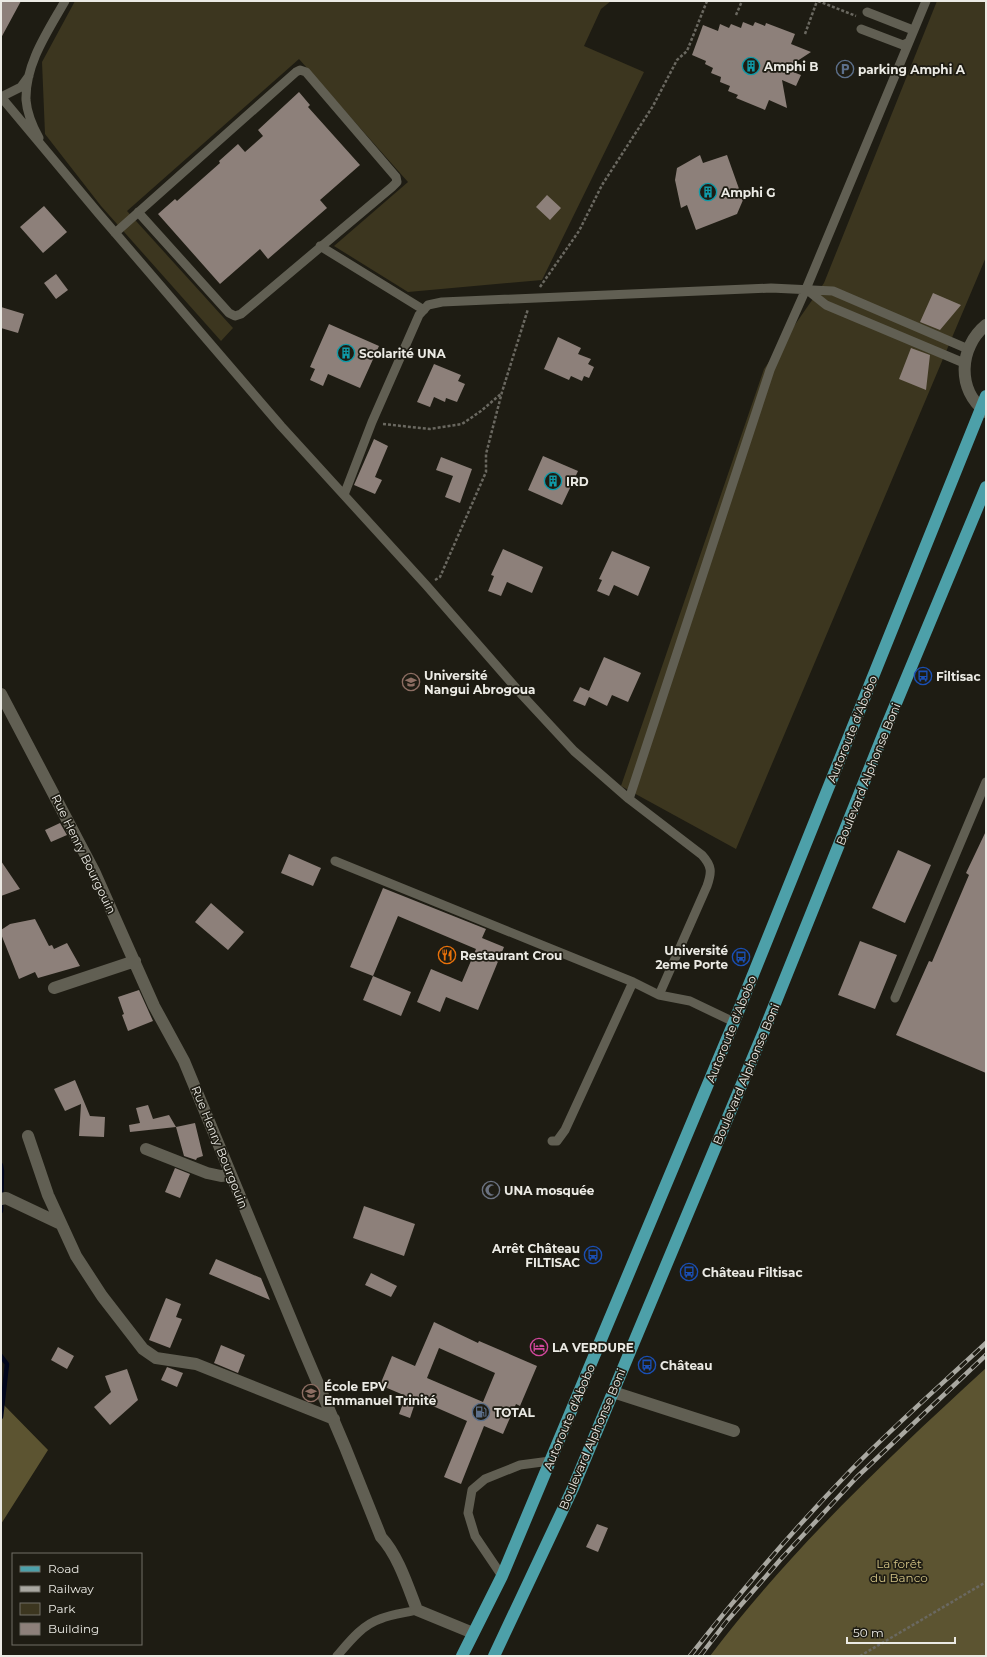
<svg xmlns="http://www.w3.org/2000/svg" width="987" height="1657" font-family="Montserrat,sans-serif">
<rect width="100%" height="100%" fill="#1e1c13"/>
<!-- green -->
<path fill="#3c361f" d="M75 1H611L601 9 584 46 644 72 542 280 408 292 334 246 408 182 299 59 127 211 233 328 221 341 101 206 45 134 42 62Z
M937 1H986V257L736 849 621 786 764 369 824 283Z"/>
<!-- forest -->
<path fill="#5c5431" d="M986 1368V1656H710C791 1549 888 1458 986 1368Z
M1 1402 48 1450 1 1524Z"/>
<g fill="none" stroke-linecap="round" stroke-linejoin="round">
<!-- stream -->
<path stroke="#01061c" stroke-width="4.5" d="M1 1165 2 1171 1 1211
M1 1356 7 1364 1 1417"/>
</g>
<!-- building -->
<path fill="#8d807a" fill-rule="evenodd" d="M1 1H21L1 38Z
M743 22 753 26 755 22 765 26 766 23 795 34 791 44 811 52 785 69 801 75 796 86 782 80 787 108 769 100 765 110 736 98 738 95 728 91 730 86 720 82 721 77 711 73 713 68 705 64 706 61 692 55 703 25 718 31 720 24 729 28 731 24 741 28Z
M299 92 310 105 308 107 360 165 320 200 327 208 268 259 260 249 220 284 158 214 175 199 177 201 220 163 219 161 238 144 245 152 263 136 258 130Z
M700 155 703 163 727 155 743 200 737 214 696 230 687 205 681 208 675 180 677 168Z
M547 195 561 208 550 220 536 207Z
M44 206 67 232 43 253 20 227Z
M56 274 68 290 56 299 44 283Z
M933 293 961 305 940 330 920 322Z
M1 307 24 314 18 333 1 328Z
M329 324 379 346 360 388 328 374 323 386 310 380 315 369 310 367Z
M558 337 581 348 578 354 591 359 588 364 594 367 589 378 584 376 582 381 571 376 569 380 544 369Z
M911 348 930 355 926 390 899 379Z
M434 364 461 375 458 381 465 384 457 402 446 398 445 402 434 397 430 407 417 402Z
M374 439 388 446 375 477 382 480 375 494 354 485Z
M543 456 578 471 562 505 528 490Z
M441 457 472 469 460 503 445 497 453 476 436 470Z
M503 549 543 567 532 593 507 582 501 596 488 591 494 576 491 575Z
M612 551 650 567 638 596 614 585 609 596 597 591 602 580 599 579Z
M604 657 641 673 628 702 612 695 607 706 589 697 585 706 573 701 580 687 589 691Z
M60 823 67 835 51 842 45 830Z
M986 831V1073L896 1035 929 961 932 962 969 875 966 873Z
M898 850 931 865 905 923 872 908Z
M289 854 321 868 313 886 281 873Z
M1 861 20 889 1 896Z
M383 888 486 929 482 938 504 947 478 1010 446 997 440 1012 417 1002 431 969 462 982 476 949 398 916 373 976 350 967Z
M211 903 244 932 228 950 195 922Z
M35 919 49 946 52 945 54 949 67 943 80 966 38 978 35 972 19 979 1 934V930L10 924Z
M860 941 897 955 875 1009 838 995Z
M373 976 411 992 401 1016 363 1000Z
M139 990 153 1021 128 1031 122 1015 124 1014 118 997Z
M75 1080 90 1116 105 1117 104 1137 79 1136 81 1104 65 1111 54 1089Z
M148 1105 153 1119 169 1115 176 1127 130 1132 129 1125 140 1123 136 1108Z
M195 1123 203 1156 197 1158 196 1160 184 1156 176 1127Z
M175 1168 190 1174 180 1198 165 1192Z
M364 1206 415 1224 404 1256 353 1238Z
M216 1259 261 1278 270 1300 209 1274Z
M371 1273 397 1286 391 1297 365 1285Z
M166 1298 181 1304 176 1317 182 1319 170 1348 149 1340Z
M434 1322 478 1343 479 1341 537 1366 520 1406 516 1404 503 1434 484 1426 461 1484 444 1477 467 1421 419 1400H416L410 1418 399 1414 406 1396 380 1385 392 1356 415 1366ZM439 1348 495 1373 483 1402 427 1378Z
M221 1345 245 1355 238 1373 214 1363Z
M58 1347 74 1356 67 1369 51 1360Z
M167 1367 183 1373 177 1387 161 1380Z
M127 1369 138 1400 110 1425 94 1407 111 1392 105 1376Z
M597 1524 608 1528 598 1552 586 1547Z"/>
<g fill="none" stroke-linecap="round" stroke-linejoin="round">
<!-- path -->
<path stroke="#6a6860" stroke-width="2.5" stroke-dasharray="3 2" stroke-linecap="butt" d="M818 1 856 16
M736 15 742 1
M805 34 817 1
M540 287 579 231 602 185 653 106 677 60 687 51 707 1
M383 424 430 429 462 424 481 411 502 393
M435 580 440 577 486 472V454L502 392 528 309
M860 1656 986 1582"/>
<!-- lane -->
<path stroke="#615f53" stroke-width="9" d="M867 12 913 30
M861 29 903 45 909 42 926 1
M29 76 21 87 1 97 99 214 281 426 426 585 523 696 574 751 629 799 702 855C712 866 712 872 707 886L659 995
M39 138C33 127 27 113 26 100 25 64 48 31 65 1
M115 233 296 72 300 70 306 72 396 177 397 182 392 187 241 314 235 316 229 313 138 212
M320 246 424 310
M806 289 826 305 964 363
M344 495 372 422 419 315 428 305 442 302 771 288 833 291 968 349
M629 799 770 370 806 289 909 42
M335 861 633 982 659 995 690 1001 734 1022
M895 998 986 782
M552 1141H557L565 1130 633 982
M502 1576 475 1536 468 1513 472 1490 485 1479 520 1465 550 1461
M337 1656C349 1642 362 1625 380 1619 392 1614 405 1613 417 1610"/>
<!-- street -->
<path stroke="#615f53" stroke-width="12" d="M986 325C959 347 956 390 986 412
M1 694 94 871 154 1006 184 1061 302 1346 345 1447 381 1537C398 1555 408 1587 417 1610L473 1633
M54 988 135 961
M28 1136 48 1195 76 1256 102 1296 143 1349 156 1358 196 1364 334 1419
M146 1149 207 1173 221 1176 231 1175
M1 1199 6 1198 61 1224
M613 1392 734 1431"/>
<!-- primary -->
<path stroke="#4da0a9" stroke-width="12" d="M462 1656 502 1576 734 1022 986 396
M494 1656 573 1488 764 1031 887 725 986 487"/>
<defs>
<path id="rail" d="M690 1656C740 1592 794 1529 851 1470 894 1426 941 1385 986 1343
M700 1656 727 1621 781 1559 857 1477 986 1355"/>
</defs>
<!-- rail casing -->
<use href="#rail" stroke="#a9a8a1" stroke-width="4.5"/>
<!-- rail -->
<use href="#rail" stroke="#1e1c13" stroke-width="3" stroke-dasharray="9" stroke-linecap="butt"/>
</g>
<!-- icons -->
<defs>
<symbol id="building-ring" viewBox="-11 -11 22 22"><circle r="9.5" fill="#1e1c13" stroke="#0f9aa8" stroke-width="1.5"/><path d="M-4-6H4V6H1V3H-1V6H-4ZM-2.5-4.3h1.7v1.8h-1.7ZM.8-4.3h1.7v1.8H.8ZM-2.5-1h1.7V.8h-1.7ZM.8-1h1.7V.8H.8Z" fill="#0f9aa8"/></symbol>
<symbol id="parking-ring" viewBox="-11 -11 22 22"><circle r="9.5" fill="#1e1c13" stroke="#5c6f8a" stroke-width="1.5"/><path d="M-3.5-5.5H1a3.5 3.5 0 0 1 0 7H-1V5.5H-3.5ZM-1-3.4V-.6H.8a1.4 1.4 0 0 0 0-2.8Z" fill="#5c6f8a"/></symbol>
<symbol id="bus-ring" viewBox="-11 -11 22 22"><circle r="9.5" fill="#1e1c13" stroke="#1a4fb4" stroke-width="1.5"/><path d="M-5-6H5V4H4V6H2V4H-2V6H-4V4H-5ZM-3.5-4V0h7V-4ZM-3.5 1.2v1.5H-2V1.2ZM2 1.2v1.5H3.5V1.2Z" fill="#1a4fb4"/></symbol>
<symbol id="university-ring" viewBox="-11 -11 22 22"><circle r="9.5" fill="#1e1c13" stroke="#8d6e63" stroke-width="1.5"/><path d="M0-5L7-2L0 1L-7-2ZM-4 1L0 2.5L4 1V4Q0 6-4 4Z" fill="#8d6e63"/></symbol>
<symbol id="restaurant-ring" viewBox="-11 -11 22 22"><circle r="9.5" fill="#1e1c13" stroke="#e8710a" stroke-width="1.5"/><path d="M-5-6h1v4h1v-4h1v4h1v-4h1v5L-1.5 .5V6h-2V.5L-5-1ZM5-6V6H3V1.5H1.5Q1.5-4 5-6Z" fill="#e8710a"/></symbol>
<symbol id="mosque-ring" viewBox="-11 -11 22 22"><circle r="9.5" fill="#1e1c13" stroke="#6b7280" stroke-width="1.5"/><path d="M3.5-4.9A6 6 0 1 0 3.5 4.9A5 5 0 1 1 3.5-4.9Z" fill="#6b7280"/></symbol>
<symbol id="hotel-ring" viewBox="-11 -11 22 22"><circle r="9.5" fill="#1e1c13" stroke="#d1479c" stroke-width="1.5"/><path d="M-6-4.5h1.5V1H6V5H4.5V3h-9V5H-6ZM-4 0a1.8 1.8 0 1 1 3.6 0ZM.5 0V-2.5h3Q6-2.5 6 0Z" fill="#d1479c"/></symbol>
<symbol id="school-ring" viewBox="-11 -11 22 22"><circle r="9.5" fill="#1e1c13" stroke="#8d6e63" stroke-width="1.5"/><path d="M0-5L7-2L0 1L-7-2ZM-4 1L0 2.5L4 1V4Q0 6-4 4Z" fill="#8d6e63"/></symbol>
<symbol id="fuel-ring" viewBox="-11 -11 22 22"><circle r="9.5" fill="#1e1c13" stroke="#5c6f8a" stroke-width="1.5"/><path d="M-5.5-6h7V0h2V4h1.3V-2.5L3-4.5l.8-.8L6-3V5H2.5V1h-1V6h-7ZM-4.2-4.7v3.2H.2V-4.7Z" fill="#5c6f8a"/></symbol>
</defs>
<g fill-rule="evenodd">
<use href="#building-ring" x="741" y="56" width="20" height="20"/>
<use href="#parking-ring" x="835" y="59" width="20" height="20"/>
<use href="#building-ring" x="698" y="182" width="20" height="20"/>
<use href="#building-ring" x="336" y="343" width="20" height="20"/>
<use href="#building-ring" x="543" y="471" width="20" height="20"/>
<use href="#bus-ring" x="913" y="666" width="20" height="20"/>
<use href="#university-ring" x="401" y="672" width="20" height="20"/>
<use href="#restaurant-ring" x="437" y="945" width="20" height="20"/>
<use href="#bus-ring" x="731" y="947" width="20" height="20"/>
<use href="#mosque-ring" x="481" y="1180" width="20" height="20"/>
<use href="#bus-ring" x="583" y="1245" width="20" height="20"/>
<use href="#bus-ring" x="679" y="1262" width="20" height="20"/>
<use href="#hotel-ring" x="529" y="1337" width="20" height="20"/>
<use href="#bus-ring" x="637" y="1355" width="20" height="20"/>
<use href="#school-ring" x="301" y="1383" width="20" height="20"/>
<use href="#fuel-ring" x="471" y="1402" width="20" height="20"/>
</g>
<g text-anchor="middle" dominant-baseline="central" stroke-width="3.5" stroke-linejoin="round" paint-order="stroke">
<!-- poi labels -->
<g font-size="12" font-weight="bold" fill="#ebeae4" stroke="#1e1c13" text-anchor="start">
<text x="764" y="66">Amphi B</text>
<text x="858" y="69">parking Amphi A</text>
<text x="721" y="192">Amphi G</text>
<text x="359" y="353">Scolarité UNA</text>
<text x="566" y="481">IRD</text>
<text x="424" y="675">Université<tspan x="424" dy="14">Nangui Abrogoua</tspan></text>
<text x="936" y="676">Filtisac</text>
<text x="728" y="950" text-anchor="end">Université<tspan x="728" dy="14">2eme Porte</tspan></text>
<text x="460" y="955">Restaurant Crou</text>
<text x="504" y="1190">UNA mosquée</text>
<text x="580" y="1248" text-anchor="end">Arrêt Château<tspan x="580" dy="14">FILTISAC</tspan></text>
<text x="702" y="1272">Château Filtisac</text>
<text x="552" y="1347">LA VERDURE</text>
<text x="660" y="1365">Château</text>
<text x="324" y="1386">École EPV<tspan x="324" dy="14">Emmanuel Trinité</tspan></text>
<text x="494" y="1412">TOTAL</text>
</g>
<!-- street labels -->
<g font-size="12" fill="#ebeae4" stroke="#1e1c13">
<text transform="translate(852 729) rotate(-68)">Autoroute d'Abobo</text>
<text transform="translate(868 774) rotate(-68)">Boulevard Alphonse Boni</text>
<text transform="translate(84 854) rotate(64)">Rue Henry Bourgouin</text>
<text transform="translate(731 1029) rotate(-68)">Autoroute d'Abobo</text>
<text transform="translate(746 1074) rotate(-67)">Boulevard Alphonse Boni</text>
<text transform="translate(220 1147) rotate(68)">Rue Henry Bourgouin</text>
<text transform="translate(569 1417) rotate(-67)">Autoroute d'Abobo</text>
<text transform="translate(592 1439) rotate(-67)">Boulevard Alphonse Boni</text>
</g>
<!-- park labels -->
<g font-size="12" fill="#d1c284" stroke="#1e1c13">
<text x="899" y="1563">La forêt<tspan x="899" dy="14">du Banco</tspan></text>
</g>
</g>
<!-- border -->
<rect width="987" height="1657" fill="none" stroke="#ebeae4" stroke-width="4"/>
<!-- legend -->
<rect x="12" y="1553" width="130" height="92" fill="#1e1c13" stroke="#706e67"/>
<rect x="20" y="1566" width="20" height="6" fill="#4da0a9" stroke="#706e67"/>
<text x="48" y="1573" font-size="12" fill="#ebeae4">Road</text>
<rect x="20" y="1586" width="20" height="6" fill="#a9a8a1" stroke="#706e67"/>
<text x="48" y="1593" font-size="12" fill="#ebeae4">Railway</text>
<rect x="20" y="1603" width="20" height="12" fill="#3c361f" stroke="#706e67"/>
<text x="48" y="1613" font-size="12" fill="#ebeae4">Park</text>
<rect x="20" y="1623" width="20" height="12" fill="#8d807a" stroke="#706e67"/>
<text x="48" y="1633" font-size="12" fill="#ebeae4">Building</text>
<!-- scale -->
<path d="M847 1637v6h108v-6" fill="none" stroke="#ebeae4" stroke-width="2"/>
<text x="853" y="1637" font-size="12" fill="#ebeae4" stroke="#1e1c13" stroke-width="3" paint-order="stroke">50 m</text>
</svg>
